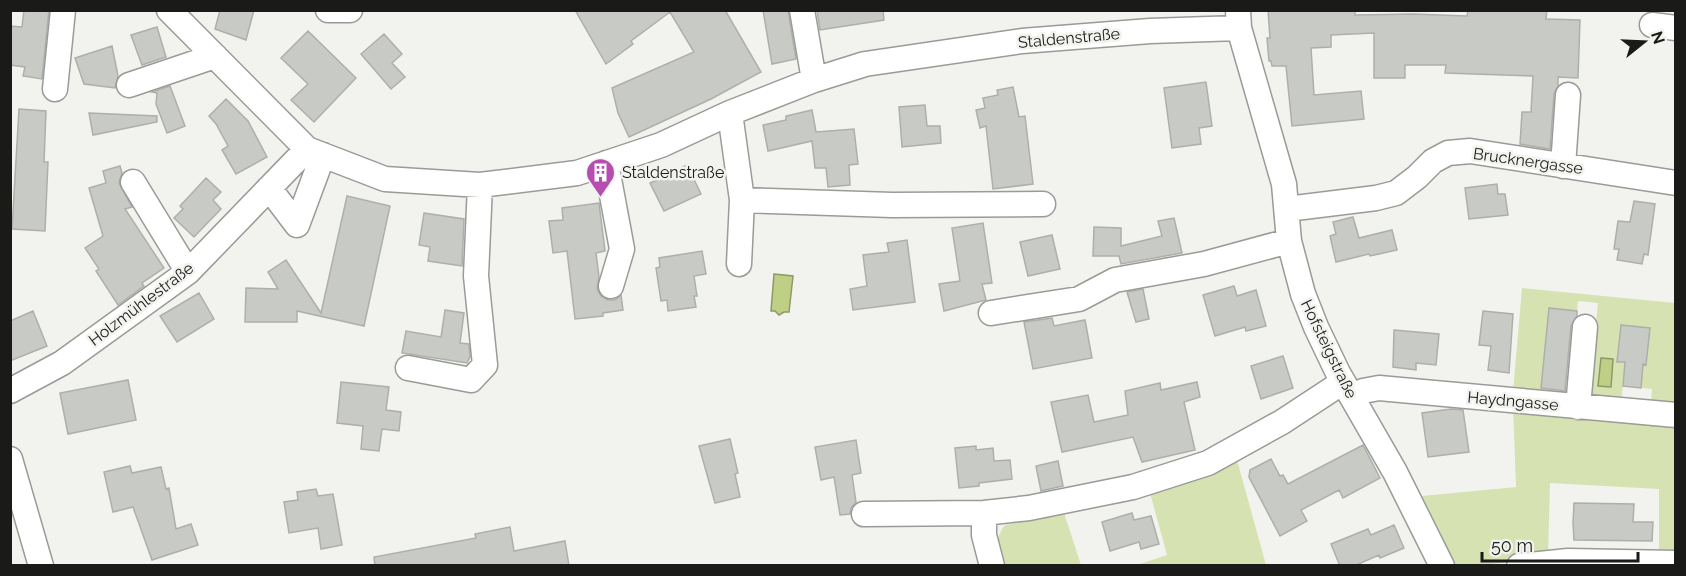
<svg xmlns="http://www.w3.org/2000/svg" width="1686" height="576" font-family="Raleway,sans-serif">
<rect width="100%" height="100%" fill="#f2f3ee"/>
<!-- green -->
<path fill="#d6e2b2" d="M1522 288 1675 303V408L1651 406 1652 389 1623 386 1621 400 1588 397 1598 303 1578 301 1577 311 1549 308 1541 389 1569 392 1568 396 1513 392Z
M1513 406 1675 422V554L1659 553V489L1550 483 1548 556 1485 565H1456L1422 496 1516 487Z
M1237 460 1266 565 1134 566 1167 555 1150 493Z
M1064 513 1081 565H1000C996 550 995 538 1005 525Z"/>
<!-- water -->
<path fill="#bfcf86" stroke="#8e9965" stroke-width="1.5" d="M774 274 793 276 789 312H784L779 315 775 311H771Z
M1601 358 1613 359 1611 387 1598 386Z"/>
<!-- building -->
<path fill="#c8cac5" stroke="#aeafaa" stroke-width="1.5" d="M24 10H49L42 79 23 76 25 67 10 65V26L22 27Z
M220 10H254L246 40 215 29Z
M575 10H725L761 72 711 99 629 137 618 113 612 88 694 52 670 12 631 41 633 44 606 64Z
M763 10H788L796 59 772 64Z
M817 10H883L884 20 820 30Z
M1268 10H1355V15L1413 14 1467 16 1468 10H1547L1546 19 1580 20 1578 78 1558 77V86L1554 94 1550 149 1520 144 1522 112H1531L1533 76 1445 73 1446 65H1405V78H1374V33L1331 35V47L1311 48 1314 95 1361 91 1364 119 1292 126 1286 66H1272L1271 61H1269L1267 38H1270Z
M157 27 166 57 142 65 131 35Z
M308 31 356 78 314 122 291 100 308 84 281 58Z
M384 34 402 54 392 63 405 77 391 89 361 54Z
M112 46 118 76 115 88 84 84 75 58Z
M1206 82 1212 126 1199 128 1201 144 1172 148 1164 88Z
M170 86 185 126 167 133 156 104 157 93 152 92Z
M1013 87 1019 117 1025 116 1033 184 993 189 986 126 980 128 976 110 985 108 983 98 998 95 997 90Z
M226 99 248 121 267 157 236 174 222 150 228 146 216 124 209 116Z
M925 105 927 126H940L941 143 902 147 899 107Z
M19 109 46 111 44 162H48L45 231 12 229Z
M812 110 816 132 854 129 858 164 849 165 850 185 828 187 826 168H815L812 141 768 151 763 125 786 120V116Z
M89 113 157 116V122L93 135Z
M687 165 701 194 664 211 650 183Z
M120 166 122 173 119 183 132 207 125 209 164 268 142 283 144 286 118 305 96 271 99 269 85 248 103 236 89 188 106 183 103 171Z
M206 178 221 192 213 200 221 209 194 237 174 218 183 209 180 206Z
M1497 184 1498 194H1505L1508 215 1469 219 1465 188Z
M347 196 390 206 364 326 297 311V322H245L246 288 278 289 268 272 286 260 321 313Z
M1634 201 1655 204 1648 255 1644 254 1642 264 1617 260 1619 249H1614L1618 221 1630 222Z
M599 203 605 251 596 253 599 277 597 289 601 296 608 300H615L621 295 623 310 603 313V316L575 319 567 251 553 253 549 221 563 220 562 208Z
M424 213 464 219 462 266 428 261 430 247 419 245Z
M1353 217 1359 238 1392 230 1397 250 1370 256 1369 254 1336 262 1330 236 1336 234 1333 222Z
M1174 218 1182 253 1121 264 1119 256H1093L1094 227 1121 228V246L1162 236 1158 221Z
M983 223 992 283 982 284 986 300 944 311 939 284 960 281 952 228Z
M1052 235 1060 269 1028 276 1020 242Z
M907 240 915 302 853 310 850 289 867 286 863 255 889 252 887 243Z
M702 251 706 274 694 276 697 296H694L696 307 668 311 667 300 661 301 656 268 660 267 659 258Z
M1234 286 1237 296 1256 290 1266 326 1246 331 1245 327 1215 336 1203 295Z
M1143 289 1149 319 1136 322 1127 292Z
M199 293 214 319 177 342 160 316Z
M1549 308 1577 311V316L1571 326 1565 391 1541 388Z
M445 310 464 313 460 343 469 344 470 357 467 363 402 353 406 331 441 337Z
M33 311 47 346 10 361V321Z
M1483 311 1513 314 1509 373 1488 370 1491 346 1479 345Z
M1052 318 1054 326 1085 320 1092 358 1033 369 1024 322Z
M1621 325 1650 328 1646 365 1643 364 1641 388 1623 386 1625 362H1617Z
M1394 330 1439 334 1436 365 1416 363V370L1393 367Z
M1283 356 1293 388 1261 399 1251 366Z
M128 380 136 420 68 434 60 393Z
M341 382 389 387 386 410 401 412 399 431 382 429 379 451 361 449 363 426 337 423Z
M1197 382 1200 397 1184 402 1195 450 1142 462 1133 437 1062 452 1051 402 1088 395 1094 422 1128 415 1125 391 1160 383 1161 390Z
M1451 409 1463 410 1469 452 1428 457 1422 413Z
M730 439 738 473 735 474 740 497 715 503 699 446Z
M856 440 861 473 852 475 856 502 851 508 850 514 840 515 834 477 821 480 815 447Z
M1363 445 1380 478 1343 498 1339 490 1301 510 1307 521 1280 536 1249 477 1250 470 1271 459 1280 476 1283 475 1288 484Z
M976 446V450L993 448 994 461 1010 460 1012 479 979 483V486L959 488 955 448Z
M1058 461 1063 486 1041 491 1036 466Z
M130 466 132 473 161 467 166 489 169 488 176 529 191 524 198 545 152 560 133 507 113 512 104 472Z
M316 489 318 496 333 494 342 545 321 549 318 528 289 533 284 502 298 500 297 492Z
M1574 503 1634 504 1633 522H1653L1652 541 1574 540 1573 523Z
M1132 513 1134 520 1151 516 1159 544 1141 549 1139 542 1110 551 1102 522Z
M1394 525 1404 548 1380 558 1379 555 1354 566H1340L1331 544 1368 529 1371 535Z
M510 527 514 551 565 541 569 566H375L374 557 476 538 475 534Z"/>
<g fill="none" stroke-linecap="round" stroke-linejoin="round">
<defs>
<path id="minor" d="M169 10 307 149 385 179 480 185 577 173 661 145 730 113 814 80 865 64 1022 41 1150 31 1239 28
M328 10H350
M802 10 814 80
M1238 10 1239 28 1284 184 1289 241 1303 294 1316 327 1338 373 1395 472 1442 566
M1652 25 1676 28
M129 85 215 56
M55 89 63 10
M730 113 742 200 739 264
M606 163 622 249 611 286
M1563 166 1568 95
M133 182 188 272
M269 188 297 225 323 155
M742 200 892 205 1043 204
M1287 209 1376 198 1396 193 1417 177 1433 161 1448 153 1470 151 1676 183
M991 313 1079 299 1115 280 1204 264 1289 241
M408 368 471 380 485 365 476 276 480 185
M10 391 62 363 188 272 307 149
M1352 397 1363 391 1379 388 1676 415
M1578 407 1585 327
M10 459 41 566
M984 513V535L992 566
M864 514 984 513 1029 508 1133 487 1208 463 1282 422 1343 382
M1519 566 1568 561 1676 563"/>
</defs>
<!-- minor casing -->
<use href="#minor" stroke="#9a9b97" stroke-width="27"/>
<!-- minor -->
<use href="#minor" stroke="#fff" stroke-width="24"/>
</g>
<!-- icons -->
<defs>
<symbol id="building-pin" viewBox="-11 -11 22 30"><path d="M0 17L-7.5 6A9.5 9.5 0 1 1 7.5 6Z" fill="#b64eb2" stroke="#f2f3ee"/><path d="M-4-6H4V6H1V3H-1V6H-4ZM-2.5-4.3h1.7v1.8h-1.7ZM.8-4.3h1.7v1.8H.8ZM-2.5-1h1.7V.8h-1.7ZM.8-1h1.7V.8H.8Z" fill="#fff"/></symbol>
</defs>
<g fill-rule="evenodd">
<use href="#building-pin" x="584" y="156" width="33" height="45"/>
</g>
<g text-anchor="middle" dominant-baseline="central" stroke-width="5" stroke-linejoin="round" paint-order="stroke">
<!-- street labels -->
<g font-size="16" fill="#1a1b19" stroke="#f2f3ee">
<text transform="translate(1069 38) rotate(-5)">Staldenstraße</text>
<text transform="translate(1528 161) rotate(8)">Brucknergasse</text>
<text transform="translate(141 304) rotate(-37)">Holzmühlestraße</text>
<text transform="translate(1329 349) rotate(64)">Hofsteigstraße</text>
<text transform="translate(1513 401) rotate(5)">Haydngasse</text>
</g>
<!-- poi labels -->
<g font-size="16" fill="#1a1b19" stroke="#f2f3ee" text-anchor="start">
<text x="622" y="172">Staldenstraße</text>
</g>
</g>
<!-- border -->
<rect width="1686" height="576" fill="none" stroke="#1a1b19" stroke-width="24"/>
<!-- north arrow -->
<g transform="translate(1644 42) rotate(72)" stroke="#f2f3ee" stroke-width="4.5" paint-order="stroke">
<path d="M0-4.5L10 22L0 15L-10 22Z" fill="#1a1b19"/>
<text y="-9" font-size="16" font-weight="bold" text-anchor="middle" fill="#1a1b19">N</text>
</g>
<!-- scale -->
<path d="M1482 552v9h156v-9" fill="none" stroke="#1a1b19" stroke-width="3"/>
<text x="1491" y="552" font-size="18" fill="#1a1b19" stroke="#f2f3ee" stroke-width="4.5" paint-order="stroke">50 m</text>
</svg>
